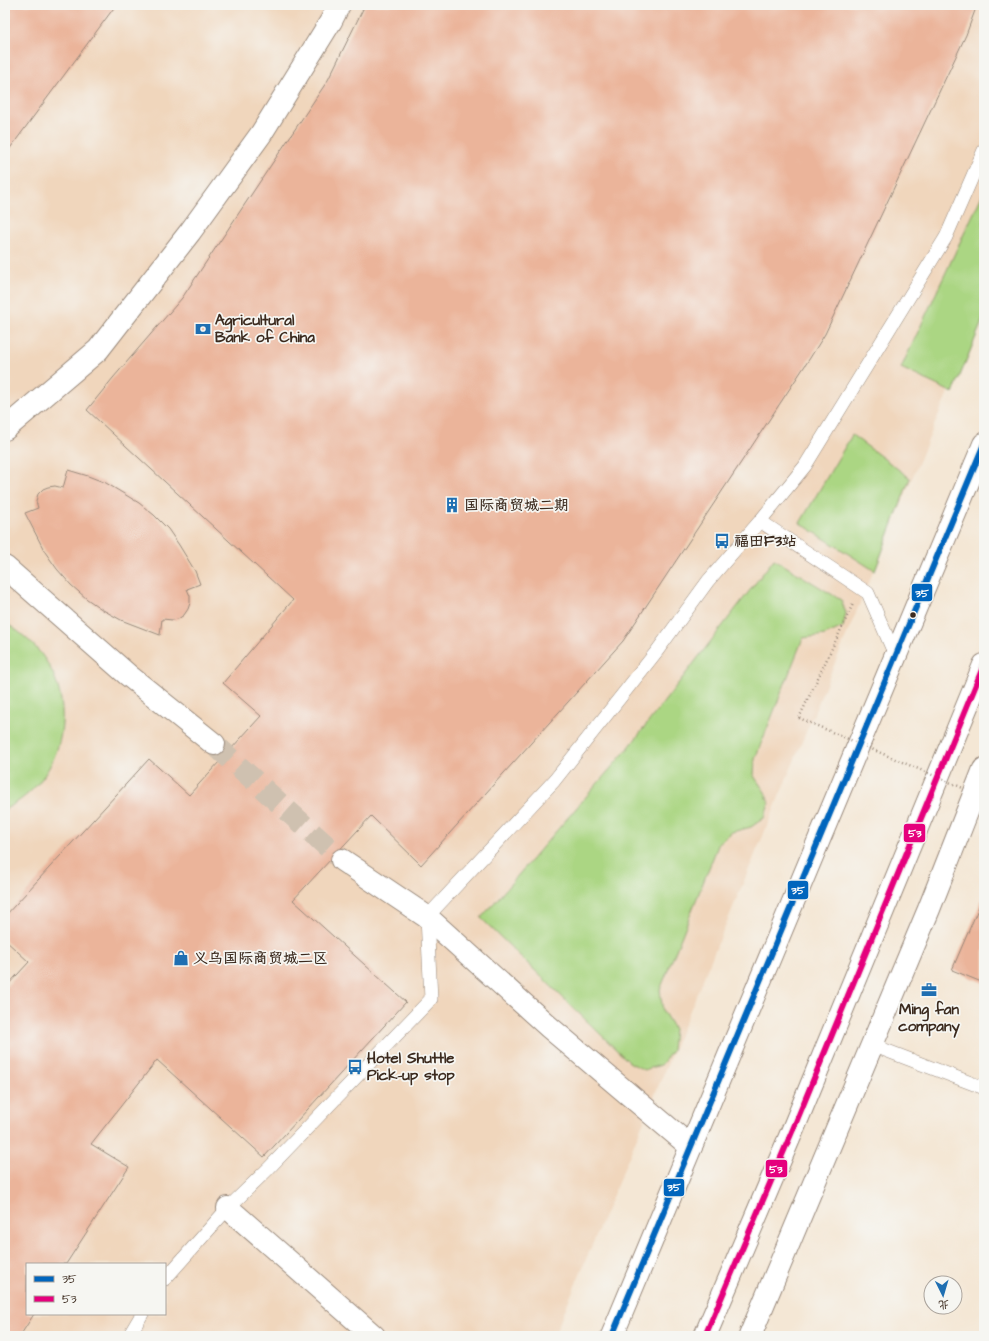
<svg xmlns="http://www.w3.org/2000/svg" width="989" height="1341" font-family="'Architects Daughter','LXGW WenKai TC',sans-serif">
<rect width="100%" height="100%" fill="#f6f6f2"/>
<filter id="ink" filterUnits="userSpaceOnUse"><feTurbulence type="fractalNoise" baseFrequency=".025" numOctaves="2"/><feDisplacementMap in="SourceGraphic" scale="8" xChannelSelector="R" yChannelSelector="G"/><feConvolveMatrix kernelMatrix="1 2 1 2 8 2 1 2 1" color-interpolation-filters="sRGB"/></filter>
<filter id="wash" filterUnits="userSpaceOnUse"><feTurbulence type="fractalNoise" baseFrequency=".012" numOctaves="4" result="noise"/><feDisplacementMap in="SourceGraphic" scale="16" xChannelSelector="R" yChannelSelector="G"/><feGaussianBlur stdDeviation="0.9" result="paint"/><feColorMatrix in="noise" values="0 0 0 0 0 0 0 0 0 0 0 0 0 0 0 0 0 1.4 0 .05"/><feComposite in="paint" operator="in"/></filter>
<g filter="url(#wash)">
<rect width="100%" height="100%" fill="#f4e7d5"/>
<!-- built -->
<path fill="#f0d6bc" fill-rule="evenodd" d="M5 5H984V306L554 1336H5ZM27 1264H165V1314H27Z"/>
<!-- green -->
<path fill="#abd683" stroke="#738050" d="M984 191V317L953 393 901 368Z
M852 435 910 478 875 571 800 523Z
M774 559 841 600 846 613 843 627 825 635 803 638 755 759 754 776 765 792 769 803 764 818 751 827 732 832 719 843 660 990 663 1011 674 1029 672 1051 661 1065 644 1070 629 1062 481 918 630 746Z
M5 623C18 630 29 640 38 650 81 701 65 780 5 809Z"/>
<g id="blocks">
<!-- building -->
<path fill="#ebb49a" d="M5 5H116L5 155Z
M365 5H977L966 35 825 334 810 358 623 641 421 865 371 816 293 900 406 1002 264 1157 157 1060 91 1144 129 1167 66 1264H27V1314H34L20 1336H5V988L29 962 5 940V916L149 759 189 795 261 716 223 683 293 600 87 410 113 378 182 298 328 80Z
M68 470 88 476 106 483 139 503 154 515 168 529 179 545 195 571 200 584 187 589 190 596V603L188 609 184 615 178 619 173 620 162 619 160 635 121 620 103 610 87 599 71 585 57 569 45 552 25 513 38 508 36 501 38 494 43 489 48 487 55 486 63 488Z
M984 895V983L952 970Z"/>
</g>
</g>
<g filter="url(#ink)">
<use href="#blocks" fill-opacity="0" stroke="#98887a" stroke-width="1"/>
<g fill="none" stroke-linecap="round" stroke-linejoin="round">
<!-- street-tunnel -->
<path stroke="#cfc1b0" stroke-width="22" stroke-dasharray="22 11" stroke-linecap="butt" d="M214 744 342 860"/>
<defs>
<path id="lane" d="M760 521 868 593 895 655
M872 1045 984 1088
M165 1279 228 1208 268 1169 431 999 427 917 554 781 657 651 708 581 760 521 805 466 946 237 984 150
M129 1336 142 1314"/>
<path id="street" d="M5 429 98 350 190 232 261 134 331 21 339 5
M5 567 128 675 214 744
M342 860 427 917 549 1027 691 1147
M228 1208 374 1336
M750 1336 929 909 984 769"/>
<path id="primary" d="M612 1336 984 444
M705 1336 794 1127 984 665"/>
</defs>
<!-- lane casing -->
<use href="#lane" stroke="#98887a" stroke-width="14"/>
<!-- street casing -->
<use href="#street" stroke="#98887a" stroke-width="24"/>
<!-- primary casing -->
<use href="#primary" stroke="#98887a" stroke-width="24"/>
<!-- path -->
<path stroke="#98887a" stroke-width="2.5" stroke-dasharray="1 3" stroke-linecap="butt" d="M799 718 853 604"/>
<!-- lane -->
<use href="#lane" stroke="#fff" stroke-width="13"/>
<!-- street -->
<use href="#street" stroke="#fff" stroke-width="22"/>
<!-- primary -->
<use href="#primary" stroke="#fff" stroke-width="22"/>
<!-- path-bridge -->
<path stroke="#98887a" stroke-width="2.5" stroke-dasharray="1 3" stroke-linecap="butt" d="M799 718 963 788"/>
<defs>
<path id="bus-1" d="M612 1336 984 444"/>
<path id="bus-2" d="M705 1336 794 1127 984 665"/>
</defs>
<!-- bus-1 casing -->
<use href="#bus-1" stroke="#f6f6f2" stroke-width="9"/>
<!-- bus-2 casing -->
<use href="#bus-2" stroke="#f6f6f2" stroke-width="9"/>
<!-- bus-1 -->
<use href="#bus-1" stroke="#0065bd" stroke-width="6"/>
<!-- bus-2 -->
<use href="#bus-2" stroke="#e5007d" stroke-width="6"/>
</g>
</g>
<!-- icons -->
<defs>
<symbol id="bank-bare" viewBox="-9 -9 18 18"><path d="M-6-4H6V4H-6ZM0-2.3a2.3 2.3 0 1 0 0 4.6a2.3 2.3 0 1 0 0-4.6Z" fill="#1f6fb2" stroke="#f6f6f2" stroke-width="2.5" paint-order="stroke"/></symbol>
<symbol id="building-bare" viewBox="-9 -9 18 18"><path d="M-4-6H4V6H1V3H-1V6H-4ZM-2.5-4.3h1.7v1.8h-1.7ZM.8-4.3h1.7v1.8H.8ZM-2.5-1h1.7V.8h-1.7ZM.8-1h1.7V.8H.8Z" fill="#1f6fb2" stroke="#f6f6f2" stroke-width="2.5" paint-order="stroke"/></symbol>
<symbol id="bus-bare" viewBox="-9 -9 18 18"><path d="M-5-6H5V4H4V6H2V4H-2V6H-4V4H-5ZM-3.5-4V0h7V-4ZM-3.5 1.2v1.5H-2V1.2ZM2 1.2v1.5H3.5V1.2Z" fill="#1f6fb2" stroke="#f6f6f2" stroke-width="2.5" paint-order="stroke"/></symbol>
<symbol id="shop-bare" viewBox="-9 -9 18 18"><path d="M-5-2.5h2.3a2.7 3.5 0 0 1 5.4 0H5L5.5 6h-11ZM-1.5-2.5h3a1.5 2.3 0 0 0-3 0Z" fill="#1f6fb2" stroke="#f6f6f2" stroke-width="2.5" paint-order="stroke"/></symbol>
<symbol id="office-bare" viewBox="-9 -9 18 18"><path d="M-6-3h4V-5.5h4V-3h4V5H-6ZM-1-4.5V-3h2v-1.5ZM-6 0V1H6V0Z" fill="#1f6fb2" stroke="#f6f6f2" stroke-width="2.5" paint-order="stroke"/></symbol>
</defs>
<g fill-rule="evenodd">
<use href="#bank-bare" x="192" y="318" width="22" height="22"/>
<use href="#building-bare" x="441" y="494" width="22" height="22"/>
<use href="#bus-bare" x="711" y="530" width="22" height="22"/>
<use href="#shop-bare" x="170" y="947" width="22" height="22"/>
<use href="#office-bare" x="918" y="979" width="22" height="22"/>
<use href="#bus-bare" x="344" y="1056" width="22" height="22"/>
</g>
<!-- markers -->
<circle fill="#3b2a1e" stroke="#f6f6f2" stroke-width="1.5" cx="913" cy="615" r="3.5"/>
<g text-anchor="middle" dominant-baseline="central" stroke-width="3.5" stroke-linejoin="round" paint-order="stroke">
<!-- poi labels -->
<g font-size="15" font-weight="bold" fill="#3b2a1e" stroke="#f6f6f2" text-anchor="start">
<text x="215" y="320">Agricultural<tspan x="215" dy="17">Bank of China</tspan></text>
<text x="464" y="505">国际商贸城二期</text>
<text x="734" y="541">福田F3站</text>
<text x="193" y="958">义乌国际商贸城二区</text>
<text x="929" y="1009" text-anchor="middle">Ming fan<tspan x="929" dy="17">company</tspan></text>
<text x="367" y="1058">Hotel Shuttle<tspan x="367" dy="17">Pick-up stop</tspan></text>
</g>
</g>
<g stroke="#f6f6f2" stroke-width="1.5">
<rect x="911" y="583" width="22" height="19" rx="4" fill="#0065bd"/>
<rect x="903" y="823" width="23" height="20" rx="4" fill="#e5007d"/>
<rect x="787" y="880" width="22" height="20" rx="4" fill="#0065bd"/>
<rect x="765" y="1159" width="23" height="19" rx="4" fill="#e5007d"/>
<rect x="663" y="1178" width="22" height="19" rx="4" fill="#0065bd"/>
</g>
<g font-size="11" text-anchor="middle" font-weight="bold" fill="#fff">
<text x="922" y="597">35</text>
<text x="915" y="837">53</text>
<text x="798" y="894">35</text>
<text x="776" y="1173">53</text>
<text x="674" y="1191">35</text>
</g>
<!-- margin -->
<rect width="989" height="1341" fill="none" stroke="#f6f6f2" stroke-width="20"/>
<!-- legend -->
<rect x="26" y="1263" width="140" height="52" fill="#f6f6f2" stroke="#aba49d"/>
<rect x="34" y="1276" width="20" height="6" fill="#0065bd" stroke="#aba49d"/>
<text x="62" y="1283" font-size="12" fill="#3b2a1e">35</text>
<rect x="34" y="1296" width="20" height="6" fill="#e5007d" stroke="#aba49d"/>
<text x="62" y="1303" font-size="12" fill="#3b2a1e">53</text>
<!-- north arrow -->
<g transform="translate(943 1295) rotate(175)"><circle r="19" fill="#f6f6f2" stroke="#aba49d"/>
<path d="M0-3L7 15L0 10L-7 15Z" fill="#1f6fb2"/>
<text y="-6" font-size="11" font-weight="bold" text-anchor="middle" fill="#3b2a1e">北</text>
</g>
</svg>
